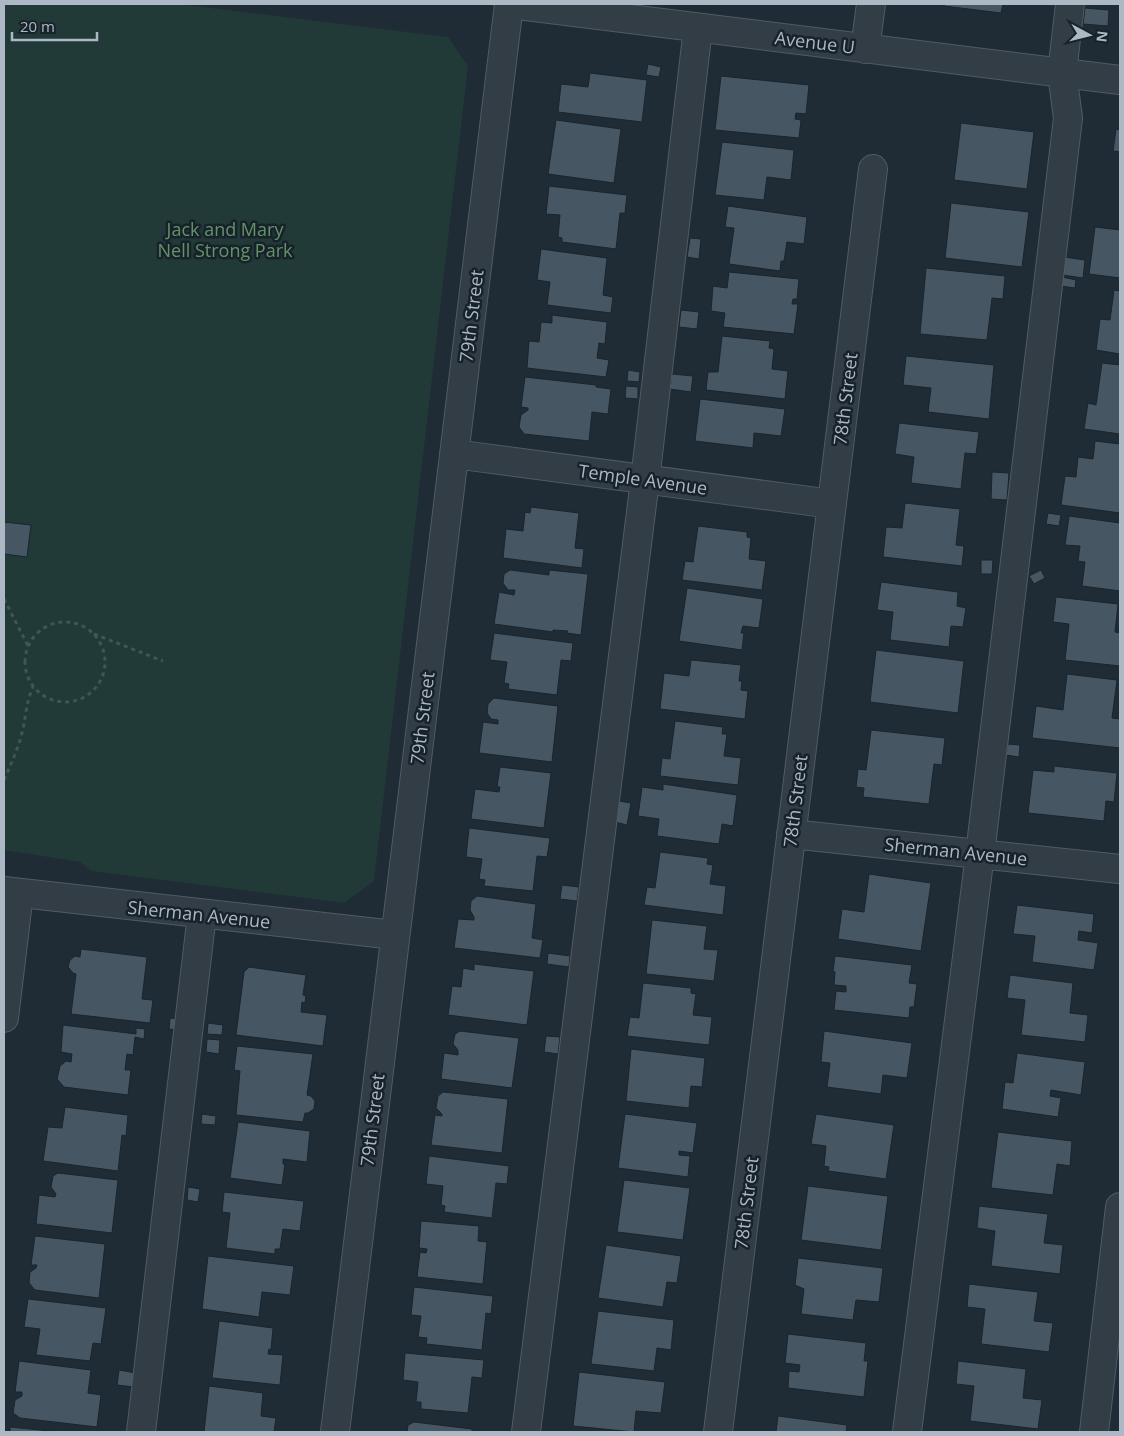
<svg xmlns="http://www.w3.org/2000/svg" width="1124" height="1436" font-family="'Open Sans',sans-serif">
<rect width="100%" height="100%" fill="#1f2c36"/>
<!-- green -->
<path fill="#213937" d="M4 4H178L448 37 468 66 374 881 344 903 91 871 80 862 4 850Z"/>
<!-- building -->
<path fill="#465662" stroke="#1a242d" d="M944 4H1003L1001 13 944 6Z
M1085 8 1109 10 1108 26 1083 24Z
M648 64 661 67 659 77 646 75Z
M590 73 647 80 642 122 558 112 561 84 588 87Z
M721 76 809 85 806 114 796 113 795 119 801 120 799 138 715 130Z
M556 120 621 129 614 183 548 174Z
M961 123 1034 132 1027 189 954 180Z
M1116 129 1120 130V152L1113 151Z
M722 142 794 150 791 180 767 177 764 200 715 195Z
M549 186 627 195 625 213H620L616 249 562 242V238L558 237 560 215 546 214Z
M951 203 1029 212 1022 267 945 258Z
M728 206 807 217 804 244 787 242 784 261H781L780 271 729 264 734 228 725 227Z
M1095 227 1120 230V278L1089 274Z
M690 238 701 239 699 259 687 257Z
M541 249 607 258 603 295 613 297 611 313 547 305 550 282 537 280Z
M1064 257 1085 260 1083 278 1063 275Z
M926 268 1005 276 1003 299 992 298 987 340 920 334Z
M729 272 799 279 797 299H793L792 304H798L794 334 723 327 725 313 711 311 713 286 727 288Z
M1062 277 1076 280 1075 288 1061 286Z
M1114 290 1120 291V354L1096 350 1100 319 1110 320Z
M681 310 699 312 697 329 679 327Z
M552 315 607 322 605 344 599 343 597 358 609 360 606 377 527 368 529 341 539 342 541 322 552 323Z
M722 336 770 341 769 348 774 349 772 369 788 371 785 399 706 390 708 372H718Z
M906 356 994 365 989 419 928 412 931 388 903 385Z
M1102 363 1120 365V434L1084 429 1088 403 1096 405Z
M628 370 640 372 639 382 627 381Z
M672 374 693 376 691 392 670 389Z
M525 377 596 385V387L611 389 608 414 592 412 589 441 524 434 519 427 521 415 528 410V408L521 407Z
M626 386 638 387V399L625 398Z
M700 399 785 409 781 436 754 433 753 448 695 441Z
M899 423 979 432 976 454 965 453 961 489 911 483 914 457 895 454Z
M1095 441 1120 444V513L1061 505 1065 476 1076 477 1078 457 1093 459Z
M992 472 1009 473 1007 500 991 499Z
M905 503 960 509 956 545 964 546 962 566 883 557 886 527 902 528Z
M531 507 579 513 575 548 584 549 582 568 503 558 506 529 523 531 525 512 530 513Z
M1048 513 1061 515 1059 526 1046 524Z
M1069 516 1120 523V591L1082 586 1085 562 1078 561 1080 546 1065 545Z
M4 522 31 525 27 557 4 554Z
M698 526 747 532V537L751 538 749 559 766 561 762 590 682 580 685 561 693 562Z
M981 560H993L992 574H981Z
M510 570 549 575V570L588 574 581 635 567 633 568 631 553 630V632L494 624 499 592 514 595 515 590H508L503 583 504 574Z
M1041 570 1045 578 1034 584 1029 576Z
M881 582 958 592 957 606 966 608 963 627 951 626 949 647 890 640 893 612 877 610Z
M687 588 763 599 759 628 743 626 741 633H744L742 650 679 641Z
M1056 597 1118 604 1115 632 1120 633V666L1065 660 1069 624 1053 622Z
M494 633 573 643 571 661 561 660 557 695 508 689 509 684 504 683 507 662 490 660Z
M876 650 964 661 958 713 870 702Z
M691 660 741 665 739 681H742L741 690 748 691 745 719 660 709 664 673 689 676Z
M1067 674 1117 680 1112 718 1120 719V748L1032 738 1036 706 1063 710Z
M494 698 558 706 552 762 479 753 483 722 498 724V720L491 719 487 713 488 704Z
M675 721 723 727 722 734H727L724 756 741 758 738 785 660 776 662 758 670 759Z
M871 730 945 738 942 765 934 764 929 804 863 797 864 788 856 787 858 769 866 770Z
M1008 744 1020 745 1019 757 1006 755Z
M1054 766 1117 773 1114 802 1106 801 1104 821 1028 813 1033 770 1054 772Z
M500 767 551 773 544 828 471 819 475 789 499 792 500 787H497Z
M663 784 737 795 733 826 722 824 719 844 657 836 659 819 638 816 642 787 663 790Z
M619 801 631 803 627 825 615 822Z
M469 828 550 838 547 857 537 856 533 891 484 886 485 880 479 879 482 859 466 857Z
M660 852 708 858 707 864 713 865 710 884 726 886 723 915 644 905 647 887 655 888Z
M869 874 931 883 921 951 838 939 842 909 864 912Z
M562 885 579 887 577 901 560 899Z
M477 896 536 904 532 938 543 940 540 958 454 948 458 919 474 920V917L470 910 471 901Z
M1017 905 1094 914 1092 933 1079 931 1078 940 1098 943 1094 970 1032 962 1035 936 1013 934Z
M652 920 707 926 704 949 718 950 714 981 646 974Z
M81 949 147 957 142 999 153 1000 150 1023 71 1014 76 974 73 973 68 967 70 960 75 956 80 957Z
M548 953 570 956 569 967 547 964Z
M835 956 912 965 909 983 917 984 914 1007H910L909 1018 834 1010 836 991 846 992V986L834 985 835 972 833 971Z
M474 964 534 971 527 1025 448 1015 452 986 461 987 463 968 474 970Z
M249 967 306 975 303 995 306 996 305 1003 302 1002 301 1012 327 1015 323 1046 236 1035 244 972Z
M1010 975 1073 983 1070 1013 1088 1015 1085 1042 1021 1035 1025 1000 1007 998Z
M643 983 691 988V993L696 994 693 1015 712 1017 709 1045 627 1036 630 1017 639 1018Z
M170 1018 178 1019 177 1030 169 1029Z
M208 1023 223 1025 222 1035 207 1034Z
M63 1025 136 1034V1028L145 1029 144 1039 135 1037 133 1055 127 1054 125 1070H131L128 1095 64 1087 57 1079 60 1066 66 1061 71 1062 72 1054 61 1052Z
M460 1031 519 1038 512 1088 441 1079 444 1053 458 1055V1050L453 1044 455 1034Z
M824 1031 912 1043 907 1078 883 1075 881 1094 827 1087 830 1063 821 1062Z
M546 1036 560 1037 558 1054 544 1052Z
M207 1039 220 1040 219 1054 206 1052Z
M237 1046 313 1054 307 1095 311 1096 315 1101 314 1109 308 1113H305L303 1122 236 1115 240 1071 234 1070Z
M631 1049 705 1058 702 1087 691 1086 689 1108 626 1101Z
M1017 1053 1085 1062 1081 1095 1051 1090 1050 1096 1061 1098 1058 1117 1002 1109 1005 1082 1013 1083Z
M443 1092 508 1099 502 1153 431 1145 435 1115 442 1116V1114L436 1108 438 1096Z
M65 1107 128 1115 126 1136 122 1135 118 1171 43 1161 48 1127 62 1128Z
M202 1114 216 1116 215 1125 201 1124Z
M625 1114 697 1123 693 1153 679 1151V1155L690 1156 688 1177 618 1168Z
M816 1114 894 1125 886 1179 828 1171 829 1167 824 1166 826 1146 811 1144Z
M238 1122 310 1131 307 1162 283 1159V1164H285L282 1185 230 1178Z
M998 1132 1072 1141 1070 1166 1057 1164 1053 1195 991 1188Z
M429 1156 509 1166 507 1184 496 1183 492 1218 444 1212 445 1206 441 1205 443 1186 426 1184Z
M58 1173 118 1180 112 1233 36 1224 39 1195 55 1197 56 1194 51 1187 53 1176Z
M624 1180 690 1188 683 1240 617 1232Z
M808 1186 888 1196 881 1250 801 1240Z
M188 1187 200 1189 198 1202 187 1200Z
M224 1192 304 1201 300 1231 283 1229 280 1249H275V1254L226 1248 230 1213 222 1212Z
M979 1206 1048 1214 1044 1243 1063 1245 1060 1274 991 1266 995 1231 977 1228Z
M421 1221 479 1226 478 1241 487 1242 483 1284 417 1277 420 1252 426 1253 427 1249 419 1248Z
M35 1236 105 1244 99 1298 35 1290 29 1283 30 1272 36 1268 37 1265H31Z
M606 1245 681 1256 677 1283 667 1282 663 1307 598 1298Z
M208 1256 294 1266 290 1295 262 1292 259 1317 202 1309Z
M798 1258 883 1268 879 1302 856 1300 853 1320 801 1314 804 1289 795 1285Z
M969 1284 1038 1292 1034 1321 1053 1323 1049 1352 981 1344 985 1309 967 1307Z
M414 1287 493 1296 491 1314 486 1313 482 1350 426 1344 427 1338 418 1337 421 1316 411 1315Z
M28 1299 106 1308 101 1344 93 1343 90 1361 36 1355 40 1329 24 1327Z
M598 1311 674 1320 671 1350 657 1348 654 1371 591 1364Z
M219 1321 273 1328 271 1350 269 1349 268 1354 283 1355 280 1385 212 1378Z
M788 1334 866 1343 864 1361H868L864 1397 788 1388 789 1371 799 1372 800 1365 785 1363Z
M405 1353 484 1360 482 1378 472 1377 468 1413 421 1409V1402H416L418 1382 403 1380Z
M19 1361 91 1370 88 1393 101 1395 97 1427 20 1418 13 1413 15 1400 22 1396V1392H15Z
M958 1361 1026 1369 1023 1398 1042 1400 1038 1429 970 1421 974 1386 956 1384Z
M119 1370 136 1373 134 1387 117 1385Z
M579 1372 665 1382 661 1413 636 1411 634 1432 573 1426Z
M209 1386 263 1393 261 1416 276 1418 274 1432H204Z
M778 1416 847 1425 846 1432H776Z
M414 1422 472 1429V1432H407L408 1425Z
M10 1427 60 1432H10Z"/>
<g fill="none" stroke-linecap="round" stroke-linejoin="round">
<defs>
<path id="minor" d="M510 4 1120 80
M865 49 871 4
M454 454 832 504
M791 834 1120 869
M4 891 395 935
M4 1018 19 893
M141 1432 202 914
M335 1432 509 4
M526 1432 645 480 698 28
M718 1432 873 169
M907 1432 980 854 1068 118 1062 73 1070 4
M1094 1432 1120 1207"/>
</defs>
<!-- minor casing -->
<use href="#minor" stroke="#505b65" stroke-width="30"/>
<!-- path -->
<path stroke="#405555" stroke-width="3" stroke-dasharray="4 4" stroke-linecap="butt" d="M4 599 28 646
M25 662a40 40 0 1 1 80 0a40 40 0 1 1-80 0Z
M94 634 163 661
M4 780C11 764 18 749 22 733 26 717 26 702 33 687"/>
<!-- minor -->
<use href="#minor" stroke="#323d46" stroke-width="28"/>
</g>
<g text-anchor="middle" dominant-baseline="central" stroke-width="5" stroke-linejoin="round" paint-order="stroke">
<!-- street labels -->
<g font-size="18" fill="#acb8c4" stroke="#18222b">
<text transform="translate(815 42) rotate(7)">Avenue U</text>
<text transform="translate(471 316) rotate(-83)">79th Street</text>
<text transform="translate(845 399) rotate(-83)">78th Street</text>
<text transform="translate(643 479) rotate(8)">Temple Avenue</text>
<text transform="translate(422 718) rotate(-83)">79th Street</text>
<text transform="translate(795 801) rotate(-83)">78th Street</text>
<text transform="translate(956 851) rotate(6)">Sherman Avenue</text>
<text transform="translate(199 914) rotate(6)">Sherman Avenue</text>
<text transform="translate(372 1120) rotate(-83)">79th Street</text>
<text transform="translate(746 1203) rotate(-83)">78th Street</text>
</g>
<!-- park labels -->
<g font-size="18" fill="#639468" stroke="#18222b">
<text x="225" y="229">Jack and Mary<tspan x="225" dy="21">Nell Strong Park</tspan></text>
</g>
</g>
<!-- border -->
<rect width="1124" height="1436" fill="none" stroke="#acb8c4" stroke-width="10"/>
<!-- north arrow -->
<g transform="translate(1089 35) rotate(97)" stroke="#18222b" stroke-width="4" paint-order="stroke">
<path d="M0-4L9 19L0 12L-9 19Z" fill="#acb8c4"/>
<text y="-8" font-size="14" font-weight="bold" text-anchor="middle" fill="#acb8c4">N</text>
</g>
<!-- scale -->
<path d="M12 32v8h85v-8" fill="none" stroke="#acb8c4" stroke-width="2.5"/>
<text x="20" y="32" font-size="15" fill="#acb8c4" stroke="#18222b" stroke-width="4" paint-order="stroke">20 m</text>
</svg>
